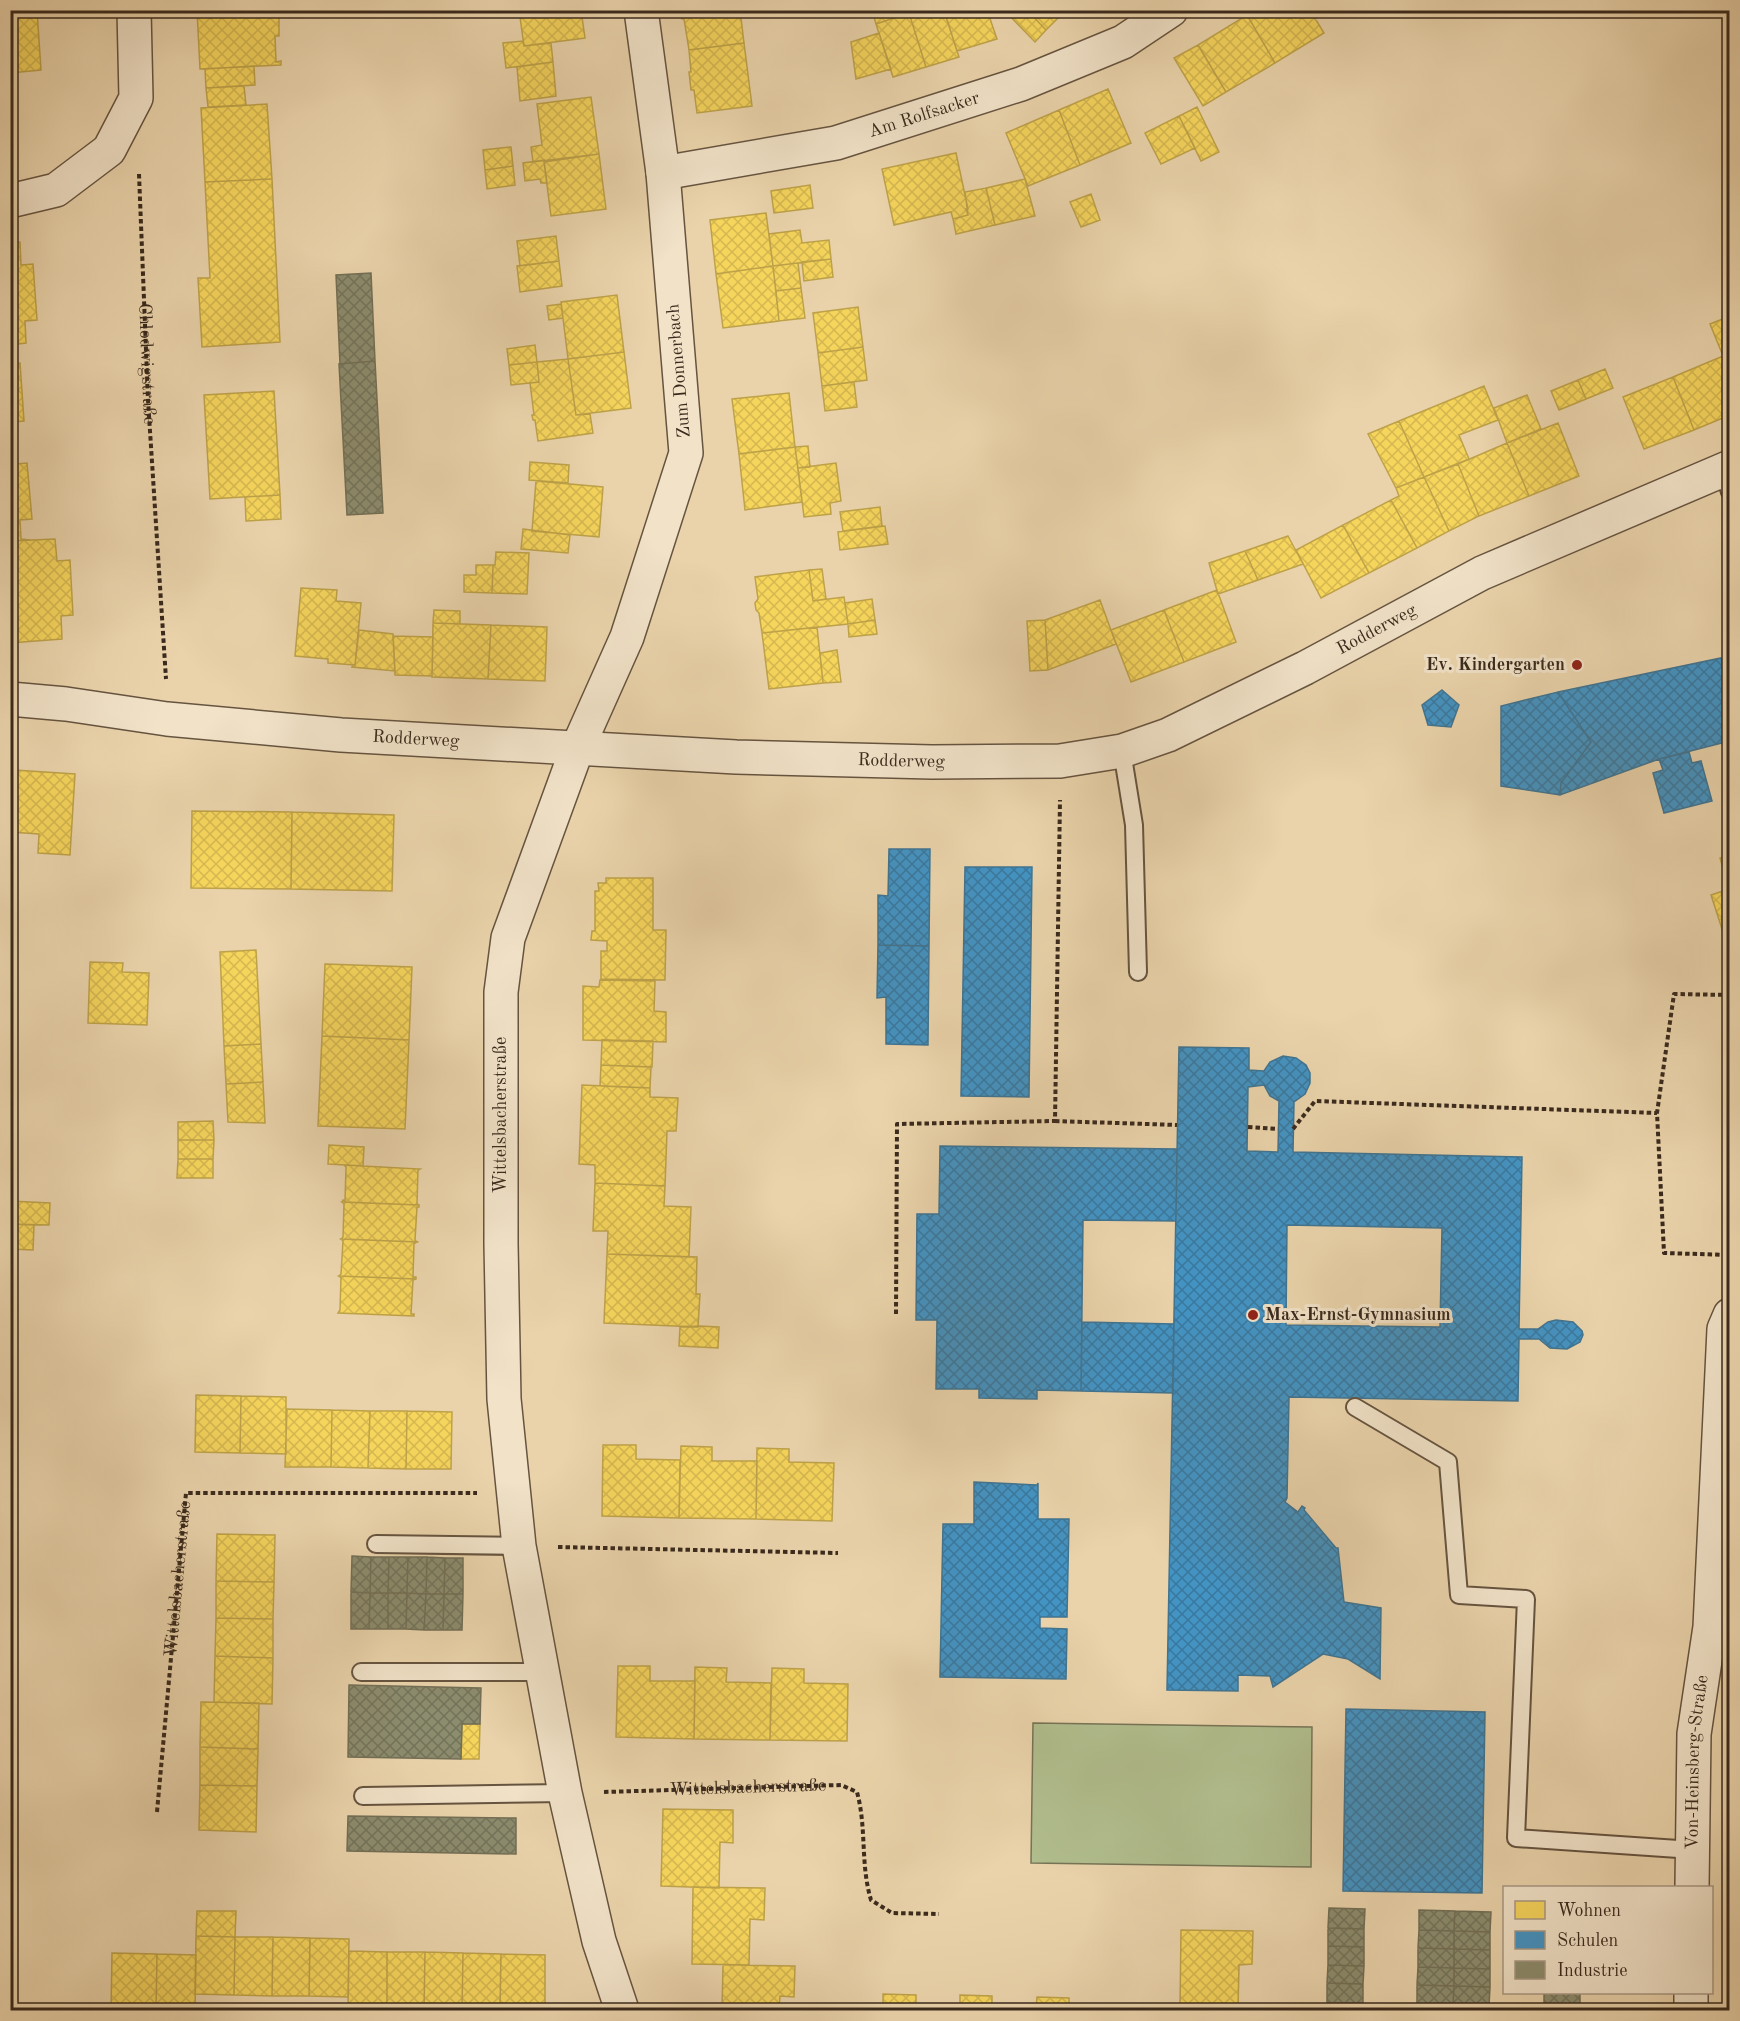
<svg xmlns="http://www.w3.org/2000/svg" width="1740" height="2021" font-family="'Old Standard TT',serif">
<defs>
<pattern id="homes-cross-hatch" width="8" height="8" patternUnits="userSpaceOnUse" patternTransform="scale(1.5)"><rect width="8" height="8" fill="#f6d55c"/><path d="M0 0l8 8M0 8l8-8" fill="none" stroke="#d4b750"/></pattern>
<pattern id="schools-cross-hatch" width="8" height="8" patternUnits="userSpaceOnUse" patternTransform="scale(1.5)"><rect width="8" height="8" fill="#4393c3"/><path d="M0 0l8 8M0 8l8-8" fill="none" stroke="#39789e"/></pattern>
<pattern id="industry-cross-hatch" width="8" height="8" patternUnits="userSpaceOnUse" patternTransform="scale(1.5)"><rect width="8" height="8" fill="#8c8c6e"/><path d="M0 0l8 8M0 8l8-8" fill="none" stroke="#73735a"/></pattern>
</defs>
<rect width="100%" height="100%" fill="#ead3ab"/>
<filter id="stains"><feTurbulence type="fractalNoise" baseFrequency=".00333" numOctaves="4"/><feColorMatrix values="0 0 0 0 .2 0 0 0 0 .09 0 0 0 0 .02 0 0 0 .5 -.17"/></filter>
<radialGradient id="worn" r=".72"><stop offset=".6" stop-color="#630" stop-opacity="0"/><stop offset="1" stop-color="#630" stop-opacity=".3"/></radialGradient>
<!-- pitch -->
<path fill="#b1be8e" stroke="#767456" stroke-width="1.5" d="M1033 1723 1312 1727 1311 1867 1031 1863Z"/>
<!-- homes -->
<path fill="url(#homes-cross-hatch)" stroke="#bea249" stroke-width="1.5" d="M10 10H37L41 70 10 73Z
M197 10H279V36H275L276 62 281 61V65L200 69Z
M519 10H581L585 38 524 46Z
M681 10H740L744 43 689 50 684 19H682Z
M872 10H908L909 13 876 24Z
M918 10H944L959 57 926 67 909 13Z
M965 10H987L997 39 957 51 946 17Z
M1008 10H1027L1046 30 1035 42 1006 12Z
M1027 10H1054L1060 16 1046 30Z
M1254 10H1310L1324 33 1275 63 1247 15Z
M1310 10H1330L1315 19Z
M909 13 926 67 893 77 876 24Z
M1247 15 1275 63 1226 92 1198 45Z
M879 33 891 69 856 79 851 42Z
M523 41 524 46 551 43 553 62 506 68 503 43Z
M744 43 752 106 697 113 694 90H691L689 72H691L689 50Z
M1198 45 1226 92 1203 106 1174 58Z
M553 62 556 96 520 101 517 67Z
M254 66 255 85 206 88 205 69Z
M244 86 246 105 208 107 206 88Z
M1108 89 1131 143 1080 165 1059 110Z
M591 97 599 154 533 162 531 147 542 145 537 104Z
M267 104 272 179 205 182 201 108Z
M1197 107 1219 152 1201 161 1179 116Z
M1059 110 1080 165 1028 186 1006 133Z
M1179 116 1195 148 1161 164 1145 133Z
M511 147 513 166 485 170 483 150Z
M956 153 968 209H966L968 215 953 219 951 212 894 225 882 169Z
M599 154 606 209 551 216 544 162Z
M544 160 547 183H541L540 179 525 181 523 163Z
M513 166 515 185 487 189 485 170Z
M272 179 280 342 202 347 198 278H210L205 182Z
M1025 179 1035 216 995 225 986 188Z
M810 185 813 208 774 213 771 191Z
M986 188 995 225 956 234 953 219 968 215 965 192Z
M1091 194 1100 220 1081 227 1070 202Z
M766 213 773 266 716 274 710 220Z
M800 230 802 243 829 240 831 259 773 266 769 234Z
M556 236 559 261 520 266 517 241Z
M20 242 21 265 33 264 37 320 25 321 26 343 10 345V243Z
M831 259 833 277 804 281 802 262Z
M559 261 562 286 520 292 517 266Z
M798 263 801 288 776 291 773 266Z
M773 266 779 321 723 328 716 274Z
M801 288 805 318 779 321 776 291Z
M617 295 624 352 568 359 561 302Z
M561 304 563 318 549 320 547 306Z
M858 307 863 347 818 353 813 313Z
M1730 316V373L1710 324Z
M535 345 537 362 509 365 507 349Z
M863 347 867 380 822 386 818 353Z
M624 352 631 408 576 415 568 359Z
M1723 356 1730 373V415L1694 430 1673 377Z
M568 359 576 415 590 414 593 433 538 441 535 420H533L532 415H534L530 383 539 382 537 362Z
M537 362 539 382 511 385 509 365Z
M20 363 24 421 13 422 14 441 10 442V364Z
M1605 369 1613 388 1586 399 1578 380Z
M1673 377 1694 430 1644 449 1623 397Z
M1578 380 1586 399 1559 410 1551 391Z
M854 382 857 407 825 411 822 386Z
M1484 386 1498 420 1459 435 1469 459 1424 477 1399 421Z
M274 391 280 495 210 499 204 395Z
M789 393 795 447 739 454 732 399Z
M1527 395 1541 429 1507 443 1494 408Z
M1399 421 1424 477 1396 488 1368 434Z
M1558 423 1579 476 1529 496 1507 443Z
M14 441 16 464 27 463 32 519 20 520 21 539 30 540 10 541V442Z
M1507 443 1529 496 1479 516 1458 464Z
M808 446 810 467 798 468 795 447Z
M795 447 802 502 745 510 739 454Z
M530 462 569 465 568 483 529 480Z
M836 463 841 501 830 503 831 514 804 517 798 468Z
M1458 464 1479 516 1449 531 1424 477Z
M1424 477 1449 531 1417 548 1391 500 1399 496 1396 488Z
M536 481 603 487 599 537 532 531Z
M280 495 281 519 246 521 245 497Z
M1391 500 1417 548 1369 573 1343 525Z
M880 507 882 526 843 531 840 512Z
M1343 525 1369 573 1321 598 1296 550Z
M885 526 888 544 840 550 838 532Z
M523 529 570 535 568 553 521 549Z
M1288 536 1303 564 1258 580 1245 551Z
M55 539 57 561 70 560 73 615 61 616 62 639 10 643V541Z
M1245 551 1258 580 1218 594 1209 563Z
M496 552 529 553 527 594 492 593 493 565H495Z
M476 565H493L492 593 464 592V575H476Z
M822 569 826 599 813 601 809 570Z
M809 570 813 601 844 597 848 624 762 633 759 613 756 610 755 603 758 599 755 577Z
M301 588 337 590 336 601 361 603 355 665 328 663V659L295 656Z
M1217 590 1236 642 1184 662 1164 610Z
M872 599 875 620 848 624 845 603Z
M1100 600 1116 644 1048 670 1045 620Z
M434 610 460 611V624L433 623Z
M1164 610 1184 662 1131 682 1111 630Z
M875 620 877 634 849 637 848 624Z
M1045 620 1048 670 1030 671 1027 621Z
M433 623 491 625 488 679 432 677Z
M491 625 547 627 545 681 488 679Z
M817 627 823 683 769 689 762 633Z
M359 630 393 634 395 671 352 667 353 665H355Z
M393 636 433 637 432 676 395 675Z
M837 650 841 682 823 683 820 653Z
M10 770H14L10 830Z
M14 770 75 774 70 855 38 853 39 834 10 832Z
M192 811 292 812 291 889 191 888Z
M292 812 394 815 392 891 291 889Z
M1730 855V930L1723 932 1711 895 1729 889 1720 858Z
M606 878H653V930H666L665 980 601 979V951H607V941L591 940 592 931H595V891H599L598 883H606Z
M256 950 261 1044 224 1046 220 952Z
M90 962 123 963 122 972 149 973 147 1025 88 1023Z
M325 964 412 967 409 1040 322 1036Z
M600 980 655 981 654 1011 666 1012V1042L583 1040V986L599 987Z
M322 1036 409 1040 405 1129 318 1126Z
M602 1040 653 1041 652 1067 601 1065Z
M261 1044 263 1082 226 1084 224 1046Z
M601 1065 651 1067 650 1088 600 1086Z
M263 1082 265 1123 228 1122 226 1084Z
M582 1085 650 1088V1097L678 1098 676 1131H667L665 1186 595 1183V1165L579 1164Z
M213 1121 214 1140H178V1122Z
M178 1140H214L213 1159H178Z
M329 1145 364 1147 363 1166 328 1164Z
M178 1159H213V1178H177Z
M344 1165 420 1169 418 1170 417 1204 419 1205 342 1202 343 1200 345 1201 346 1167Z
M595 1183 665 1186 664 1206 691 1207 689 1257 607 1254 608 1231H593Z
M10 1201 50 1203 49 1225 10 1224Z
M342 1202 419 1205V1207H417L415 1240 417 1242 341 1239 343 1237 344 1204Z
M10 1224 34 1225 33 1250 10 1249Z
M341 1239 417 1242 414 1244 413 1277H416V1279L339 1276 341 1274 343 1241Z
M607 1254 697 1257 696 1294H700L698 1327 604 1323Z
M339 1276 416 1279 413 1280 411 1314H414V1316L338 1313 340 1310 341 1278Z
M699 1326 719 1327 718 1348 679 1346 680 1327Z
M10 1363H14L13 1385 10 1384Z
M196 1395 241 1396 240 1453 195 1452Z
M241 1396 286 1397V1454L240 1453Z
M287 1409 332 1410 331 1467H285Z
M332 1410 370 1411 368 1468 331 1467Z
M370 1411H407L406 1469 368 1468Z
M407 1411 452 1412 451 1469H406Z
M603 1445H636V1459L680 1460 679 1518 602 1516Z
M681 1446 712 1447V1461H757L756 1519 679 1518Z
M757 1448 789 1449V1462L834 1463 832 1521 756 1519Z
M217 1534 275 1535 274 1582 216 1581Z
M216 1581 274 1582 273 1619 216 1618Z
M216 1618 273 1619V1658L215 1656Z
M215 1656 273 1658 272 1704 214 1702Z
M618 1666H650V1681H695L694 1739 616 1737Z
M695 1667 727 1668 726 1682 771 1683 770 1740 694 1739Z
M772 1668 804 1669V1683L848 1684 847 1741 770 1740Z
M201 1702 259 1703 258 1749 200 1747Z
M462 1724H480L479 1759H461Z
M200 1747 258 1749 257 1786 200 1785Z
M200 1785 257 1786 256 1832 199 1830Z
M663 1809 733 1810V1843L720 1842 719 1888 661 1886Z
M693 1887 765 1888 764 1920 750 1919 749 1965 692 1964Z
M197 1911H236L235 1937 196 1936Z
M1181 1930 1253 1931 1252 1964 1239 1965 1238 2009 1180 2008Z
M196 1936 235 1937 234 1995 195 1994Z
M235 1937H273L272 1996 234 1995Z
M273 1937 310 1938 309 1996H272Z
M310 1938 349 1939 348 1997 309 1996Z
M349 1951 387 1952V2010H348Z
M387 1952H425L424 2010H387Z
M425 1952 463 1953 462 2010H424Z
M112 1953 157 1954 156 2010H111Z
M463 1953 501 1954 500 2010H462Z
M157 1954 196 1955 195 2010H156Z
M501 1954 545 1955V2010H500Z
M723 1965 795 1966 794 1997 780 1996 779 2010H722Z
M883 1994 916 1995V2009L960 2010H883Z
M960 1995 992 1996V2010H960Z
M1037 1997 1069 1998V2010H1036Z
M1180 2008 1251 2009V2010H1179Z"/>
<!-- schools -->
<path fill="url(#schools-cross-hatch)" stroke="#407491" stroke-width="1.5" fill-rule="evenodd" d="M1721 658 1730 691V741L1659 759 1560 795 1561 783 1591 742 1558 692Z
M1442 690 1459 705 1451 727 1428 725 1422 705Z
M1558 692 1591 742 1561 783 1560 795 1501 786V706Z
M1689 752 1692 763 1701 761 1712 801 1664 813 1653 773 1663 770 1659 759Z
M889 849H930L929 946 878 945V895L888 896Z
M965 867H1032L1029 1097 961 1096Z
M878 945 929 946 928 1045 886 1044V997L877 998Z
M1179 1047 1249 1048V1070L1264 1071 1270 1062 1283 1056 1296 1058 1306 1065 1310 1073V1083L1305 1094 1294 1102 1293 1152 1522 1157 1519 1329H1538L1548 1322 1556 1320 1573 1322 1582 1331 1583 1335 1580 1342 1567 1349 1550 1348 1539 1339H1519L1518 1401 1289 1397 1287 1498 1285 1502 1298 1512 1302 1506 1305 1508 1304 1510 1336 1548H1338L1344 1602 1381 1608 1380 1679 1348 1659 1323 1654 1273 1687 1270 1676 1238 1675V1691L1167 1690ZM1264 1085 1270 1096 1279 1101 1278 1152 1247 1151 1248 1087ZM1287 1225 1442 1228 1440 1327 1286 1325Z
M940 1146 1177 1149 1176 1221 1083 1220 1081 1391 1037 1390V1399L979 1398V1389H936L937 1320H916L917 1214H939Z
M1082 1322 1174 1324 1173 1393 1081 1391Z
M974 1482 1037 1485 1038 1483V1519H1069L1067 1617H1040V1628L1067 1629 1066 1679 940 1677 943 1524H974Z
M1346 1709 1485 1712 1482 1893 1343 1891Z"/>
<!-- industry -->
<path fill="url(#industry-cross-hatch)" stroke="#736f56" stroke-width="1.5" d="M371 273 375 361 340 364 336 275Z
M375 361 383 513 347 515 339 364Z
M352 1556 371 1557 370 1593 351 1592Z
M371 1557H389L388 1593H370Z
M389 1557H408L407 1593H388Z
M408 1557H427L426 1594 407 1593Z
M427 1557 445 1558 444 1594H426Z
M445 1558H463V1594H444Z
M351 1592 370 1593 369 1629H351Z
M370 1593H388V1629H369Z
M388 1593H407L406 1629H388Z
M407 1593 426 1594 424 1630 406 1629Z
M426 1594H444L443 1630H424Z
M444 1594H463L462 1630H443Z
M349 1685 481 1688 480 1724H462L461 1759 348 1757Z
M348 1816 516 1818V1854L347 1851Z
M1329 1908 1365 1909 1364 1929 1328 1928Z
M1419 1910 1455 1911 1454 1931 1419 1930Z
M1455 1911 1491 1912 1490 1932 1454 1931Z
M1328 1928 1364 1929V1947L1328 1946Z
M1419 1930 1454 1931V1949L1418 1948Z
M1454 1931 1490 1932V1950L1454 1949Z
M1328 1946 1364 1947V1966L1328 1965Z
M1418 1948 1454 1949V1968L1418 1967Z
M1454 1949 1490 1950V1969L1454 1968Z
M1328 1965 1364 1966 1363 1984 1327 1983Z
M1418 1967 1454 1968V1986L1417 1985Z
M1454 1968 1490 1969V1987L1454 1986Z
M1327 1983 1363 1984V2003H1327Z
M1417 1985 1454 1986 1453 2006 1417 2005Z
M1454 1986 1490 1987 1489 2006H1453Z
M1544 1992H1580V2008L1544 2007Z
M1327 2003H1363V2010H1327Z
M1417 2005 1453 2006V2010H1417Z
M1453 2006H1489V2010H1453Z
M1544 2007 1580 2008 1579 2010H1544Z"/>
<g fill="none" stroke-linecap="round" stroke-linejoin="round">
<defs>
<path id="service" d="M1723 470 1730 492
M1122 751 1134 825 1138 972
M1355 1407 1448 1462 1459 1595 1526 1599 1516 1838 1693 1850
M376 1544 519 1546
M361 1672H542
M363 1796 565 1793"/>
<g id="minor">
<path id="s4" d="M663 173 836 143 1021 84 1123 42 1171 10"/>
<path d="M10 201 56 190 109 150 136 98 134 10"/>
<path id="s5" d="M10 699 66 704 167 719 341 735 736 757 932 762 1060 761 1122 751 1168 735 1305 668 1482 573 1730 467"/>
<path id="s6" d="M1692 1888 1694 1734 1710 1627 1724 1329 1730 1315"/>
<path d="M622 2010 599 1941 565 1793 519 1546 504 1399 501 1244V992L508 938 577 749 627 637 686 453 663 173 641 10"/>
<path d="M1691 2010V1992"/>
</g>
</defs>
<!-- service casing -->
<use href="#service" stroke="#665440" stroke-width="20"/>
<!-- minor casing -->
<use href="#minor" stroke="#665440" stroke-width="36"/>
<!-- path -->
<g stroke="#3a2a1d" stroke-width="4" stroke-dasharray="4.5 3" stroke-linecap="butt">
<path id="s1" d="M139 174 148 400 166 679"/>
<path d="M1730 995 1674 994 1657 1113 1664 1253 1730 1255"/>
<path d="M1055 1121 1177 1125"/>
<path d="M1248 1127 1278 1129"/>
<path d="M1293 1129 1315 1101 1657 1113"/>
<path d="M896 1314 897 1124 1055 1121 1060 800"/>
<path d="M558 1547 838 1553"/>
<path id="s2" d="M604 1792 841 1785 857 1792C867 1829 860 1863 871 1900L892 1913 939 1914"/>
<path id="s3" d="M157 1812 186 1493H477"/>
</g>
<!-- service -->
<use href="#service" stroke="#f1e2c8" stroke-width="16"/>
<!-- minor -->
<use href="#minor" stroke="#f1e2c8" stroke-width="33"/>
</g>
<!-- markers -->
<g fill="#8f2418" stroke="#f1e2c8" stroke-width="2">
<circle cx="1577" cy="665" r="6"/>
<circle cx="1253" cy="1315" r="6"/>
</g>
<g text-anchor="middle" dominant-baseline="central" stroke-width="6" stroke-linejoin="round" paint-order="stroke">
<!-- street labels -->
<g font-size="18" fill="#3a2a1d" stroke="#f1e2c8">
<text stroke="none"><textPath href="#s4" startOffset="268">Am Rolfsacker</textPath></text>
<text stroke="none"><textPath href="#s1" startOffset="190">Chlodwigstraße</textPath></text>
<text transform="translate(679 371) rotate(-95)">Zum Donnerbach</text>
<text stroke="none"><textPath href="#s5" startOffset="1398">Rodderweg</textPath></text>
<text stroke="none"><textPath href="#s5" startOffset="408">Rodderweg</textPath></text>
<text stroke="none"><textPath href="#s5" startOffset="894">Rodderweg</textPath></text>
<text transform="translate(501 1115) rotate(-90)">Wittelsbacherstraße</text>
<text stroke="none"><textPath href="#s3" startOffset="234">Wittelsbacherstraße</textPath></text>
<text stroke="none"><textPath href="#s6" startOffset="126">Von-Heinsberg-Straße</textPath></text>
<text stroke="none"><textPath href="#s2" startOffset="144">Wittelsbacherstraße</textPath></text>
</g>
<!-- poi labels -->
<g font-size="18" font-weight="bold" fill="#3a2a1d" stroke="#f1e2c8" text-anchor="end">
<text x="1565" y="665">Ev. Kindergarten</text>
<text x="1265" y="1315" text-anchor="start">Max-Ernst-Gymnasium</text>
</g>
</g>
<!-- margin -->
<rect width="1740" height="2021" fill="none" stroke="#ead3ab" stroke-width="36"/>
<rect x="12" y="12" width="1716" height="1997" fill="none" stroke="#3a2a1d" stroke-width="3"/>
<rect x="18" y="18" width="1704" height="1985" fill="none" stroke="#3a2a1d" stroke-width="1.5"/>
<!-- legend -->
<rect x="1503" y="1886" width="210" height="108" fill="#f1e2c8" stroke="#a89884" stroke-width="1.5"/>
<rect x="1515" y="1901" width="30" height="18" fill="#f6d55c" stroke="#a89884" stroke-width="1.5"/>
<text x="1557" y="1916" font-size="18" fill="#3a2a1d">Wohnen</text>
<rect x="1515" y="1931" width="30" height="18" fill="#4393c3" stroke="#a89884" stroke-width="1.5"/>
<text x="1557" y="1946" font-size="18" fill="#3a2a1d">Schulen</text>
<rect x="1515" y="1961" width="30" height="18" fill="#8c8c6e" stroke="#a89884" stroke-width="1.5"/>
<text x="1557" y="1976" font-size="18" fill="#3a2a1d">Industrie</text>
<rect width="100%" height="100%" filter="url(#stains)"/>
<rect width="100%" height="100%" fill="url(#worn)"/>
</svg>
